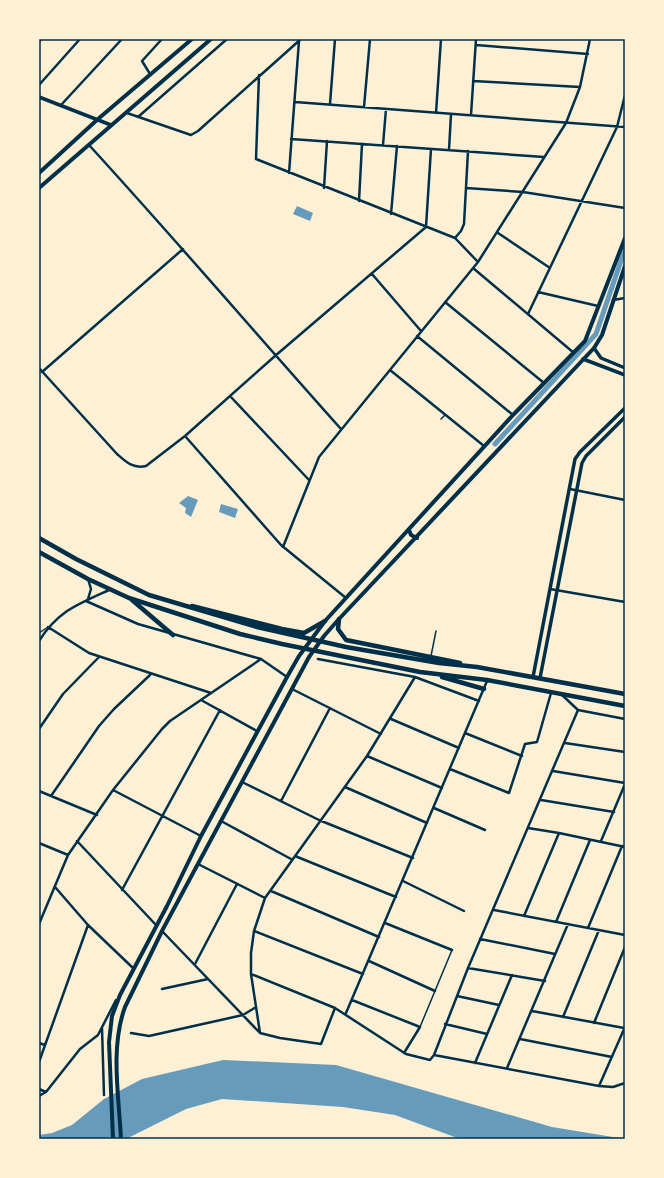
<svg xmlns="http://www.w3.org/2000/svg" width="664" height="1178" font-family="Inter,sans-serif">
<rect width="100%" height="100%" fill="#fdf0d5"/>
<!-- water -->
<path fill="#669bbc" d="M297 206 313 213 310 221 293 214Z
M188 496 198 500 191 517 185 513 186 508 179 503Z
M221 504 238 509 235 518 219 512Z
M223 1060 336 1065 552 1127 625 1139H460L395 1115 343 1107 222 1099 186 1109 126 1139H39V1135L52 1133 72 1125 104 1099 142 1079Z"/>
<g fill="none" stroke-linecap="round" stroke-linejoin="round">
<!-- canal -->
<path stroke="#669bbc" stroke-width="5" d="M495 444 596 334 625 249"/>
<!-- service -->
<path stroke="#003049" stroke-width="1.5" d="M441 419 445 415
M39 633 48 627
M431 656 436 631
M420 1027 452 950"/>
<!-- minor -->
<path stroke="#003049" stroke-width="2.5" d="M39 42 41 39
M476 45 588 54
M150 74 142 61 162 39
M259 75 256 159 455 238 478 262
M473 81 580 87
M39 85 80 39
M295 102 625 127
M330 104 335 39
M61 105 122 39
M364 107 370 39
M127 113 191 135 198 131 301 39
M436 113 441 39
M471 115 476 39
M138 117 227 39
M291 139 544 157
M89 145C175 239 257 335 341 429
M383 145 386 109
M449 150 451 114
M289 173 299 41
M324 188 327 141
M466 188 523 192 625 208
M359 201 362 144
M391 214 397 146
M498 233 550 268
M455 238 461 231 464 224 468 151
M473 268 574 353
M372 274 421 331
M538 292 598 306
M613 300 625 298
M445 302 544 383
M528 314 617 127 625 95
M417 336 513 415
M39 368 117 454C126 462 133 469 146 466L185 436 275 356 426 227 431 149
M390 370 484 446
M42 372 183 249
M230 396 309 480
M185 436 281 545 346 598
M570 489 625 500
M283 547 319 457 478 262 566 123 580 87 590 39
M88 579 91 589 88 599
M550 589 625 602
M86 601 138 624 261 659 287 677
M48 627 89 653 211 693
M39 641C58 611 78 604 109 590
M318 659 415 677 479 701
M292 689 381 734
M562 695 578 710
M201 700 257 731
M578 710 625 719
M391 719 459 748
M39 729 63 694 99 657
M465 733 522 756
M565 743 625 752
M367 756 442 788
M450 769 509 793 525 744 537 742 551 693
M553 771 625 783
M242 782 319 820 413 858
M345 787 427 823
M113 790 201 836
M39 791 97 815
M51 796 99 726 114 709 150 675
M541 800 614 812
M281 801 330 708
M434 808 485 830
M221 821 291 859
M528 828 559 833 625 847
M77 841 156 925
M601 841 625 784
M39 843 68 855
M295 856 396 897
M198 864 265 898
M403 881 464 911
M55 887 88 925 133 968
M122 890 220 710
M271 891 379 937
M494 910 625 935
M524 916 559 833
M556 922 590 840
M385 923 452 950
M39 924 68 855 113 790 162 729 170 721 261 659
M588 928 622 846
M162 931 260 1033 280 1038 321 1044 335 1008
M254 931 363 974
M480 939 555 954
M369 961 435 991
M195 964 237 884
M468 968 545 981
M251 974 335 1008 406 1054 430 1060 434 1055 599 1086 625 1027
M162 989 208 979
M457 996 499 1005
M352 1000 420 1027 404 1053
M532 1011 624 1028
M346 1013 487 681
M563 1017 599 930
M594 1023 625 947
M445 1024 487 1034
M102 1028 104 1095
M131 1033 149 1036 243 1015 256 1007
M260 1033 251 974V953L254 931 265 898 367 756 415 677
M520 1039 612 1057
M39 1043 45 1045
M434 1055 468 968 578 710
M39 1062 88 925
M475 1063 512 975
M507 1068 568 924
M599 1086 613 1087 625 1083
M39 1089 46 1092
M39 1096 46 1092 80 1049 98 1035 116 1000"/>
<!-- tertiary -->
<path stroke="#003049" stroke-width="3.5" d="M39 97 111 125
M594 348 601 358 625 368
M583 359 625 375
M533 677 575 459 580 452 625 408
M540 678 582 463 586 456 625 417"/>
<!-- secondary -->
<path stroke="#003049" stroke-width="4" d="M39 173 98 119 192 39
M39 188 211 39
M409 530 411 535 417 538
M113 1139 109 1042 112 1016 120 995 167 906 201 836 287 677 299 656 325 621 513 415 585 341 625 238
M121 1139C119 1097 110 1048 125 1007L163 929 309 657 324 636 339 619 594 348 602 335 625 266"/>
<!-- primary -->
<path stroke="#003049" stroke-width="4.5" d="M39 538 76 559 149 595 257 627 346 647 439 663 477 667 625 694
M39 552 88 579 129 598 240 634 282 644 420 672 487 680 625 706
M132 600 173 635
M192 606 282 629 304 633 325 621
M339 619 338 629 346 640 460 663
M442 677 484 689"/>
</g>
<!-- border -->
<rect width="664" height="1178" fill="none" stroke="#fdf0d5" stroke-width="80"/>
<rect x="40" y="40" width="584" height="1098" fill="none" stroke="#003049" stroke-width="1.5"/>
</svg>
